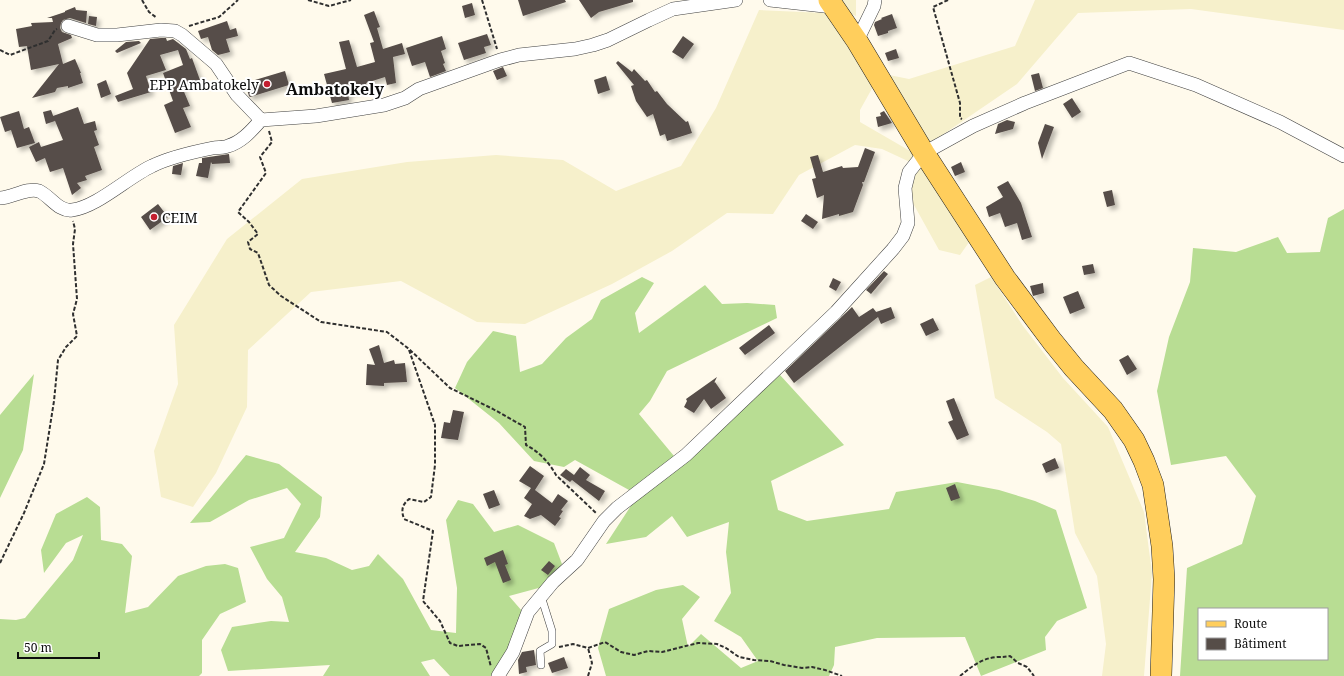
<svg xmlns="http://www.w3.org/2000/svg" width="1344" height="676" font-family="'Noto Serif',serif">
<defs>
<filter id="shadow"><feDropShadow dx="3.5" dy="3.5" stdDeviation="2" flood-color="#0004"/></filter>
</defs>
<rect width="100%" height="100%" fill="#fffaec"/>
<!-- farmland -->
<path fill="#f6f0cb" d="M836 0H856V16L843 11Z
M1035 0H1344V30L1191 9 1078 13 1017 84 929 144 889 75 909 79 1015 46Z
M759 10 825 13 874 85 860 110V122L917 155 910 162 882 149 855 145 799 175 773 214 727 213 672 251 612 284 525 324 477 322 401 281 311 292 248 350 247 407 216 473 193 507 161 497 154 451 178 384 174 325 227 239 302 179 407 162 496 155 563 160 616 191 681 166 716 108Z
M923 162 972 238 960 255 939 250 909 196 911 178Z
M991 277 1023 326 1063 378 1108 427 1144 512 1152 573 1144 676H1102L1106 644 1097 576 1075 533 1061 444 1047 432 995 398 975 285Z"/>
<!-- forest -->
<path fill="#b8dd93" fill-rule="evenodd" d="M1344 209V676H1180L1187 568 1242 544 1256 496 1226 456 1171 465 1157 391 1169 337 1190 282 1193 248 1236 252 1278 237 1287 253 1320 252 1328 218ZM1199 609H1327V659H1199Z
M642 277 654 283 635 313 639 333 705 285 722 304 747 303 775 305 777 318 667 371 650 401 639 414 679 462 780 375 844 445 771 481 778 510 807 521 889 509 896 492 957 482 999 490 1035 501 1056 510 1087 608 1057 621 1045 637 1046 650 981 676 965 637 877 638 835 647 834 665 829 676H606L598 648 609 609 656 590 683 585 700 597 682 619 688 647 701 634 741 668 758 661 741 637 714 621 731 593 726 552 729 522 687 537 672 516 646 537 606 544 638 495 575 460 564 467 534 461 499 423 455 388 467 362 493 331 516 336 520 372 542 364 566 338 592 319 601 300Z
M34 374 23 450 0 498V415Z
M246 455 279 464 322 497 320 517 295 552 326 558 352 570 369 566 378 554 403 579 431 630 456 633 457 588 446 520 458 500 473 504 494 532 518 525 554 543 562 564 546 586 509 596 522 611 520 635 492 676H450L434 659 421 662 430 676H323L330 665 228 671 221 650 232 627 271 621 289 622 282 597 267 579 250 547 284 538 301 504 287 488 249 500 210 522 190 523Z
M87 497 100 507 101 540 122 544 132 556 125 613 148 607 178 576 206 566 225 564 238 568 246 602 220 614 202 640V673L199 676H0V619L16 620 25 618 73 560 83 535 66 543 44 573 41 550 56 514Z"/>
<!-- building -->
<path fill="#564d48" filter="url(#shadow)" d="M518 0H565L566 2 523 16Z
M579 0H633V2L599 12 591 18Z
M472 3 475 15 465 18 462 6Z
M75 7 76 10 87 11 86 23 70 18 63 20 61 23 60 28 62 32 71 35 72 38 58 44 63 64 75 59 81 73H80L83 83 68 88V86L57 88 55 92 32 98 59 64 31 70 27 46 19 47 16 29 32 26 31 23 53 22 52 18H47L65 12V11Z
M374 11 380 27 377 28 383 49 402 43 405 54 393 57 396 83 387 85 385 77 366 83 367 87 364 89 348 93 349 100 332 103 324 74 346 69 339 42 349 40 357 67 375 62 370 43 374 42 364 15Z
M892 14 897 28 888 31V33L878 36 874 25 875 22 882 19 881 18Z
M89 16 97 17 96 26 88 24Z
M227 21 230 30 236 28 238 36 226 39 230 52 218 55 212 50 208 37 201 39 198 31Z
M487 34 491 45 484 47 486 53 464 60 458 43Z
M442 36 446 49 441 51 445 63 443 64 446 71 430 77 425 62 412 66 406 48Z
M683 36 694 44 683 59 672 52Z
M161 38H166L167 41 173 39 186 49 190 59 192 58 200 80 182 87 190 106 183 108 191 127 175 133 164 105 173 101 163 73 183 65 178 50 160 55 166 70 146 76 151 92 118 102 115 96 133 89 127 73 150 39Z
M139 41 141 43 117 53 115 51 126 42Z
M896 49 899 58 888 61 885 53Z
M618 61 632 72 634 69 645 81 647 80 655 92 657 91 667 104 686 122 688 121 692 133 667 141 665 134 660 136 653 114 647 117 636 101 631 86 634 85 616 63Z
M503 67 507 76 497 80 493 71Z
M285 71 289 85 250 97 249 96 245 83Z
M1039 73 1043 88 1035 91 1031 75Z
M606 76 610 90 598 94 594 80Z
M106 80 111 94 101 98 97 84Z
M1072 98 1081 112 1072 118 1063 104Z
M78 107 84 124 95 121 97 130 94 131 99 145 94 147 102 170 85 176 87 180 77 183 81 188 72 195 63 168 50 172 45 158 36 162 29 147 39 142 41 147 63 140 53 116Z
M51 110 55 121 46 124 43 112Z
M19 111 24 129 29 127 35 143 17 148 11 130 5 132 0 117Z
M884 111 892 123 878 127 876 117 881 116 880 113Z
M1007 120 1015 122 1013 129 995 134 998 124Z
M1045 124 1054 127 1042 159 1038 143Z
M865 148 875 152 864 182H862L863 185 853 212 839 216V214L822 219 824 195 817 198 812 179 816 178 810 157 818 155 823 172 842 166 843 168 858 167Z
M229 154 230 163 212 164 211 162 208 178 196 176 199 163H202V158Z
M961 162 965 172 955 176 951 167Z
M183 163 181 175 172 174 173 166Z
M1008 181 1021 203 1032 237 1022 240 1017 223 1005 227 1000 213 989 217 986 207 1003 197 997 187Z
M1112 190 1115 205 1107 207 1103 192Z
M158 204 168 217 150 230 141 217Z
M806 214 818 222 813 229 801 221Z
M1093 264 1095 273 1084 275 1082 266Z
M884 271 888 274 871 294 866 290Z
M833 278 841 282 836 291 829 287Z
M1043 283 1044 293 1033 296 1030 286Z
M1078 291 1085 308 1070 314 1063 297Z
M852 307 859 317 873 308 877 313 876 312 891 307 895 318 881 324 878 317 794 383 785 371Z
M933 318 939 330 926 336 920 324Z
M769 325 775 333 745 355 739 348Z
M379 345 384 363 394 360 395 364 405 363 407 382 384 383V386L366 385 367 364 375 365 369 349Z
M1128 355 1137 369 1127 375 1119 360Z
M717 377 714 383 715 382 726 398 711 409 704 399 694 413 684 407 687 401 686 399Z
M954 398 969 435 957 440 948 422 953 420 946 401Z
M453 410 464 412 458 440 441 438 444 422 450 423Z
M1055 458 1059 468 1046 473 1042 464Z
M530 466 544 476 535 490 552 503 558 494 568 501 561 510 563 511 559 517 561 518 555 526 541 515 530 519 524 516 532 504 524 498 531 488 519 481Z
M580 467 590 475 586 480 605 491 599 501 572 480 570 482 560 475 566 469 574 475Z
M955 484 960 498 951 501 946 488Z
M494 490 500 505 489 509 483 494Z
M503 550 508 564 505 565 511 580 503 583 495 562 487 566 484 558Z
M549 561 555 566 548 575 541 570Z
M534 650 536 665 526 667 527 672 519 674 518 660 522 652Z
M564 657 568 668 552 673 548 663Z"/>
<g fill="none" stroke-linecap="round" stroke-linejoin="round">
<defs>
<path id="lane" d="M541 596 552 631V644L540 651 541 665"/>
<path id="street" d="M770 0 833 7
M68 26 97 35H117L161 30 175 31 182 35 216 64 237 95 261 120
M857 41 874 6 875 0
M0 198C12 198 27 187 39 191 50 196 59 212 72 210 97 207 128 177 152 166 170 157 193 152 213 148 218 147 224 148 228 146 242 142 252 130 261 120L316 116 384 105 405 98 419 89 500 60 519 55 575 49 593 45 608 40 649 20 673 9 736 0
M498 676 513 652 528 612 553 582 577 560 604 521 617 508 686 455 836 312 893 249 903 236 908 223 905 188 909 172 924 153 973 126 1025 103 1129 63 1196 85 1280 122 1344 156"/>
<path id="primary" d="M829 0 857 41 924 153 1005 278 1052 341 1074 368 1113 410 1134 440 1144 461 1153 485 1162 546 1164 579 1161 676"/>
</defs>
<!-- lane casing -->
<use href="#lane" stroke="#404040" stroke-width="8"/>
<!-- street casing -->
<use href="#street" stroke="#404040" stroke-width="14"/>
<!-- primary casing -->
<use href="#primary" stroke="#1e1e1e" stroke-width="22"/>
<!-- path -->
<path stroke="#2f2f2f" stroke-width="2" stroke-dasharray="4 2" stroke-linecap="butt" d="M142 0 149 12 157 18
M308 0 329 6 351 0
M482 0 497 49
M948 0 933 7 960 103V118L962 119
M189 26 219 17 238 0
M0 50 10 55 48 41 55 30 57 29
M269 131 272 142 260 157 266 173 238 212 249 222 258 234 248 242 250 249 258 253 269 285 281 296 321 322 387 332 409 349 450 388 493 409 525 427 526 445C538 451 549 462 556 475L596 513
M409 350 435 425V465L431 497 424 502 409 499C402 505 401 510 404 519L433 531 423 601 440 621 450 643 458 646 480 644 486 648 491 667
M0 563 24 513 44 464 54 401 58 360 66 347 77 336 73 314 77 299 73 244 75 229 73 221
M559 647 573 644 588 648 605 642 621 652 634 655 648 651 662 652 698 643 717 644 726 648 739 657 754 660 770 661 784 665 802 668 812 667 825 670 842 676
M588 676 592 663 588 648
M960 676C971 667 982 658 997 657 1002 657 1005 657 1010 656L1018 663 1027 667 1034 676"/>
<!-- lane -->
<use href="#lane" stroke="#fff" stroke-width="7"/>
<!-- street -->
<use href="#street" stroke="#fff" stroke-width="13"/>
<!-- primary -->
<use href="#primary" stroke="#ffce5c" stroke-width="21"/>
</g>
<!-- markers -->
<g fill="#c31e2f" stroke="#fff" stroke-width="1.5">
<circle cx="267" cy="84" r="4"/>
<circle cx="154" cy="217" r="4"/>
</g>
<g text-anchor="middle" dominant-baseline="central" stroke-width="4" stroke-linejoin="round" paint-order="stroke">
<!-- poi labels -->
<g font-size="14" fill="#0d0d0d" stroke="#fff" text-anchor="end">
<text x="259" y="84">EPP Ambatokely</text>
<text x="162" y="217" text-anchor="start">CEIM</text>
</g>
<!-- quarter labels -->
<g font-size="16" font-weight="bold" fill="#0d0d0d" stroke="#fff">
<text x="335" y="89">Ambatokely</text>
</g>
</g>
<!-- legend -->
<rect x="1198" y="608" width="130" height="52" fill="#ffffff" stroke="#9e9e9e"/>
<rect x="1206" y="621" width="20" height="6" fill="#ffce5c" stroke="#9e9e9e"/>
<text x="1234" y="628" font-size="12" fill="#0d0d0d">Route</text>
<rect x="1206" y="638" width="20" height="12" fill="#564d48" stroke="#9e9e9e"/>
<text x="1234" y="648" font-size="12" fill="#0d0d0d">Bâtiment</text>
<!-- scale -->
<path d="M18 652v6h81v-6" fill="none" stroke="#0d0d0d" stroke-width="2"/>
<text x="24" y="652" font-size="12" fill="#0d0d0d" stroke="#ffffff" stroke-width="3" paint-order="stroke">50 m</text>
</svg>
